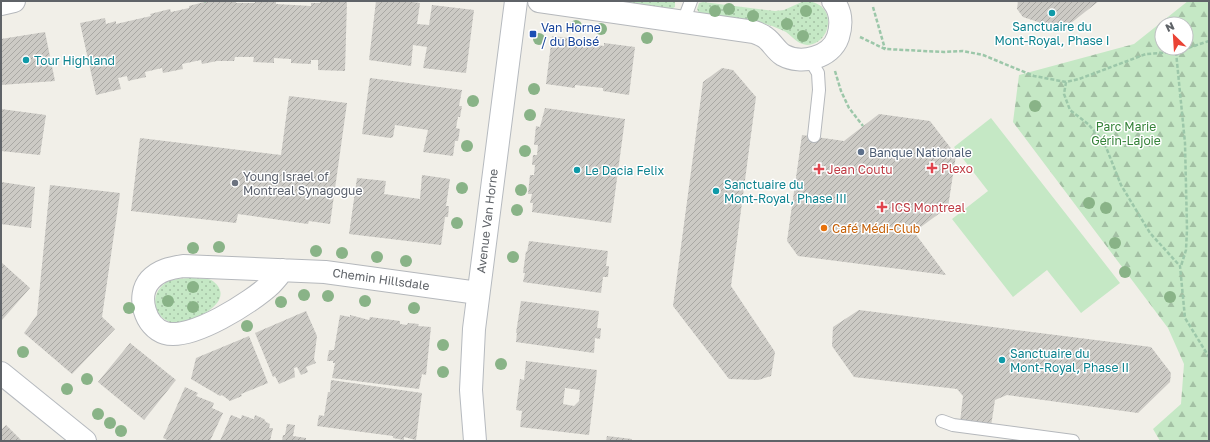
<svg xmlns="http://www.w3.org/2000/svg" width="1210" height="442" font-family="'Golos Text',sans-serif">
<defs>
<pattern id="grass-dots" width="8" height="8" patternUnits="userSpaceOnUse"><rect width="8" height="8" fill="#c5e8c5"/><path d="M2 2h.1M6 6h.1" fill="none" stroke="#a3c0a4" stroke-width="1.8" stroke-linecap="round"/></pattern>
<pattern id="forest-firs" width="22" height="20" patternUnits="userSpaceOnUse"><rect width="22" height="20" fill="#c5e8c5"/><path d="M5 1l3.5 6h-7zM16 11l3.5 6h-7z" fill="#a3c0a4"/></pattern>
<pattern id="building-hatch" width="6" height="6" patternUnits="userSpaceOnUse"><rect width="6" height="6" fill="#cccac5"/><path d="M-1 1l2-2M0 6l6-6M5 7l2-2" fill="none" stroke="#a9a8a4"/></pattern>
</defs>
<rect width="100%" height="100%" fill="#f1efe8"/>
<!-- grass -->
<path fill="url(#grass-dots)" d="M604 1H675V7L669 10Z
M804 1C822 1 833 14 826 32 822 40 815 45 807 45 797 44 793 37 786 32 782 30 777 28 772 26 749 18 723 17 699 13L697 9 699 3 703 2 775 11 784 10Z
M190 278C196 278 202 278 208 279 213 280 217 284 219 288 229 306 189 324 175 323 155 321 148 297 164 284 171 278 181 279 190 278Z"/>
<!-- forest -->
<path fill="url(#forest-firs)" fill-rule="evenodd" d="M1188 1H1209V441H1160L1153 429 1181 404 1184 364 1168 328 1013 122 1019 75 1134 44ZM1162 24H1186V48H1162Z"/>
<!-- pitch -->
<path fill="#c5e8c5" d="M991 118 1120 283 1081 313 1047 270 1013 297 952 219 988 191 954 147Z"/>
<!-- building -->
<path fill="url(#building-hatch)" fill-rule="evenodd" d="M208 1H236V3H255V1H276V4L311 6V3H320L321 1H347L345 71 318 70V60H311V64L291 63V59L274 58V63L253 62 254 57H235L234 61H217L202 64 201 60 182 64 183 69 163 73 162 68 145 72 146 77 128 81 127 76 118 78 121 89 96 95 80 23 105 18 106 24 116 21V24L151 16 150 14 170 9 171 12 189 8V6Z
M376 1H405L420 3 417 24 429 25 432 5 474 10 466 73 423 68 427 47 413 45 411 66 369 60Z
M1018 1H1099L1062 30 1023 17 1017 9Z
M45 32 55 81 1 85V39Z
M552 36 584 40 583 43 604 46V43L635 47 629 95 603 91V88L575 85V88L546 84Z
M722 68 733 70 756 97 731 286 775 352 771 376 758 380 729 379 673 306 703 82Z
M370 78 462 90 459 106H462L460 117H458L456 128 460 129 458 141H455L453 156 423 152 428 130 395 125 393 137 390 138 362 134Z
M289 96 347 103 330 224 309 221 308 224 238 214 236 223 131 211 140 138 281 155Z
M545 108 625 119 611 223 532 212 533 203H530L532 194H528L530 175H534L535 165H532L533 155H537L538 145H534L536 126 540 127Z
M1 109 46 115 40 155 1 151Z
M879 114 930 121 956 155 948 207 914 232 946 275 798 256 787 241 802 135 844 141Z
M422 175 450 179 446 206H449L448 217H445L441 245 349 234 357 178 386 181 384 194 420 199Z
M1 182 35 187 31 228 1 224Z
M50 185 120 193 102 317 115 329 72 374 24 333 37 315Z
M529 241 608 251 606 266H609L608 277H603L601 293 523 282 525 273H523L526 251 527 252Z
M1 262 30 288 2 320 1 319Z
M521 301 599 311 597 328H601L600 339 595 338 594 353 516 342 517 333H516Z
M859 310 1151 347 1171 373 1170 382 1138 413 1007 395 995 400 991 426 960 422 963 396 957 389 854 377 832 346 833 327Z
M306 311 317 336 314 359 316 363 306 367 308 372 301 375 297 367 294 368 295 377 279 384 275 376 273 377 255 333Z
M340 315 350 317V315L369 320 370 317 400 321V324L407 325 408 323 419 324 418 326 431 327 426 375 422 374 419 389 332 378 335 363H333V361H327L329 350H334Z
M249 336 268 383 241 394 242 396 230 401 222 395 220 396 191 379 196 358Z
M130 343 176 380 144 420 98 382Z
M526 361 597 370 589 435 520 427 522 411 516 410 520 379 524 380ZM565 388 580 390 579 401 574 406 563 404Z
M331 380 422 393 416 440 404 437V440L393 438V436L317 426 319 415 324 416 328 392H330Z
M185 387 198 393 196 396 214 403 212 408 223 413 210 441H170L163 438Z
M231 415 241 419 242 415 253 419H254L255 415 264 419 266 422 270 424 269 428H273L270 441H220Z
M287 424 295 425 293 436 306 438V441H282L283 435H285Z
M6 425 22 441H1V430Z
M607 436 632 439V441H606Z"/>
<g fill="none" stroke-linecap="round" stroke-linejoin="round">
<defs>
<path id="lane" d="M683 22 691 1
M809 58 818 73 819 90 814 136
M942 421 953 425 1073 441"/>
<path id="street" d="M539 1 754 32C757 33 760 34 763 36 771 40 775 50 783 55 801 65 831 58 838 37 842 24 841 11 833 1
M1 4 14 1
M283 270C279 275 275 280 271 284 252 302 191 341 165 333 145 327 136 296 150 280 159 270 171 268 183 266L325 272 478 293"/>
<path id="secondary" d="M1 373 85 441
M475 441 471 390 474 329 516 1"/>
</defs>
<!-- lane casing -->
<use href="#lane" stroke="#b5b8bc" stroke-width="14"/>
<!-- street casing -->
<use href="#street" stroke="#b5b8bc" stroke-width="24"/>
<!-- secondary casing -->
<use href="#secondary" stroke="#b6babf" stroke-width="24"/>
<!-- path -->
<path stroke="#9cc7a9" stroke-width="2.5" stroke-dasharray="4 2" stroke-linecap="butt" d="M205 1 206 2
M873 7 885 49
M860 37 885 49 944 52 963 51 983 55 1034 76 1066 82 1079 79 1146 54 1176 52 1209 41
M1176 52 1185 143 1187 229 1186 250 1181 266
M835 71 841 91 849 108 863 126
M1066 82 1064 94 1070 110 1088 124 1104 142 1121 185 1150 233 1180 266 1185 318 1209 357"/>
<!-- lane -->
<use href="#lane" stroke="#fff" stroke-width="12"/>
<!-- street -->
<use href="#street" stroke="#fff" stroke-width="22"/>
<!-- secondary -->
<use href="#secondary" stroke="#fff" stroke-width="22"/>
</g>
<!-- trees -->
<g fill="#89b387">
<circle cx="729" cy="9" r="6"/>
<circle cx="715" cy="11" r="6"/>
<circle cx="806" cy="11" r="6"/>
<circle cx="753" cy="16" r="6"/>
<circle cx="787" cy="24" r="6"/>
<circle cx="576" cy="26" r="6"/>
<circle cx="601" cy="29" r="6"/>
<circle cx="803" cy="36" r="6"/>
<circle cx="647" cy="38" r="6"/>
<circle cx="539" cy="39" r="6"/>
<circle cx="534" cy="89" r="6"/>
<circle cx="473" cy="101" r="6"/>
<circle cx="1035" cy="106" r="6"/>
<circle cx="530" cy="115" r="6"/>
<circle cx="467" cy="146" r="6"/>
<circle cx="525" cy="151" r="6"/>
<circle cx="462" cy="188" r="6"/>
<circle cx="521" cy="190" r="6"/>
<circle cx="1089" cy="203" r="6"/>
<circle cx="1106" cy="208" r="6"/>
<circle cx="517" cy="210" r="6"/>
<circle cx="457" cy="223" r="6"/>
<circle cx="1115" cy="243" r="6"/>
<circle cx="219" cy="247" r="6"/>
<circle cx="193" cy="248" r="6"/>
<circle cx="316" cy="251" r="6"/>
<circle cx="342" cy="253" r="6"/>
<circle cx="377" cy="257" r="6"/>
<circle cx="513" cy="257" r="6"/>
<circle cx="406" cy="261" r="6"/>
<circle cx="1125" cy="272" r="6"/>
<circle cx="193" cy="287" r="6"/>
<circle cx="304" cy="295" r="6"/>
<circle cx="328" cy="296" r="6"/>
<circle cx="1170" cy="297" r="6"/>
<circle cx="168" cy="301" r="6"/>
<circle cx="365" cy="301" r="6"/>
<circle cx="281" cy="302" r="6"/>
<circle cx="193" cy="307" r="6"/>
<circle cx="129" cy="308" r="6"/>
<circle cx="414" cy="308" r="6"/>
<circle cx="247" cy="326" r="6"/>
<circle cx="443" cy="345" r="6"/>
<circle cx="23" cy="352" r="6"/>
<circle cx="501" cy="364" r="6"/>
<circle cx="443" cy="372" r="6"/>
<circle cx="87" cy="379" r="6"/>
<circle cx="67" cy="389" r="6"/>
<circle cx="98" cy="414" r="6"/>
<circle cx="110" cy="423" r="6"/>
<circle cx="121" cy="431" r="6"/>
</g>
<!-- markers -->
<g fill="#0f9aa8" stroke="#fff" stroke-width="1.5">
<circle cx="1052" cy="13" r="4"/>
<circle cx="26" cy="60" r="4"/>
<circle cx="577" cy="170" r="4"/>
<circle cx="716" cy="191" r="4"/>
<circle cx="1002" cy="360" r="4"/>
</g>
<rect fill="#1a4fb4" stroke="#fff" stroke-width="1.5" x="529" y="30" width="8" height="8" rx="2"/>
<circle fill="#5c6f8a" stroke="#fff" stroke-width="1.5" cx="861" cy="152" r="4"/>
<g fill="#e0444e" stroke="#fff" stroke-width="1.5">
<path d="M930 162h4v4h4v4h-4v4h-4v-4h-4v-4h4z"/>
<path d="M817 163h4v4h4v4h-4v4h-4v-4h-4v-4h4z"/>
<path d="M880 201h4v4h4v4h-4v4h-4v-4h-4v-4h4z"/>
</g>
<circle fill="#6b7280" stroke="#fff" stroke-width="1.5" cx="235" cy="183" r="4"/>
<circle fill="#e8710a" stroke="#fff" stroke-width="1.5" cx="824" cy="228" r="4"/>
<g text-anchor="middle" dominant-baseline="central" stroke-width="3" stroke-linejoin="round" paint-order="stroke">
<!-- culture labels -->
<g font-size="12" fill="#0d838f" stroke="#fff" text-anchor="start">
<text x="1052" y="26" text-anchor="middle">Sanctuaire du<tspan x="1052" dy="14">Mont-Royal, Phase I</tspan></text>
<text x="34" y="60">Tour Highland</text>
<text x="585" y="170">Le Dacia Felix</text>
<text x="724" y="184">Sanctuaire du<tspan x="724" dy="14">Mont-Royal, Phase III</tspan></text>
<text x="1010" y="353">Sanctuaire du<tspan x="1010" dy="14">Mont-Royal, Phase II</tspan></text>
</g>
<!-- transit labels -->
<g font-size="12" fill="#164399" stroke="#fff" text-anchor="start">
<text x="541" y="27">Van Horne<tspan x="541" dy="14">/ du Boisé</tspan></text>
</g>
<!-- park labels -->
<g font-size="12" fill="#348238" stroke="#fff">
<text x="1126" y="126">Parc Marie<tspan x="1126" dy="14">Gérin-Lajoie</tspan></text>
</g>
<!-- service labels -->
<g font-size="12" fill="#4e5e75" stroke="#fff" text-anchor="start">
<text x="869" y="152">Banque Nationale</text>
</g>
<!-- health labels -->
<g font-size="12" fill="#be3a42" stroke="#fff" text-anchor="start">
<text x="941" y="168">Plexo</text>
<text x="827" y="169">Jean Coutu</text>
<text x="891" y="207">ICS Montreal</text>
</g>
<!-- worship labels -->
<g font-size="12" fill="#5b616d" stroke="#fff" text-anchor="start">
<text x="243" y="176">Young Israel of<tspan x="243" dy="14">Montreal Synagogue</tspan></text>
</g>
<!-- street labels -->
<g font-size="12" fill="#5f6368" stroke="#fff">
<text transform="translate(487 221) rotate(-83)">Avenue Van Horne</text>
<text transform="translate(381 279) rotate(8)">Chemin Hillsdale</text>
</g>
<!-- food labels -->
<g font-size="12" fill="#c56008" stroke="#fff" text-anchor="start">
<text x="832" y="228">Café Médi-Club</text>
</g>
</g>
<!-- border -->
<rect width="1210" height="442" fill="none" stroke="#5f6368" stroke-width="4"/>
<!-- north arrow -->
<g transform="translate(1174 36) rotate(335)"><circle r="19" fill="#ffffff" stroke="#bfc1c3"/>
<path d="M0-3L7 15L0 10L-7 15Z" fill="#ea4335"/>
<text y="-6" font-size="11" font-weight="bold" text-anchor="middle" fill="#5f6368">N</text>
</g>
</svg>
